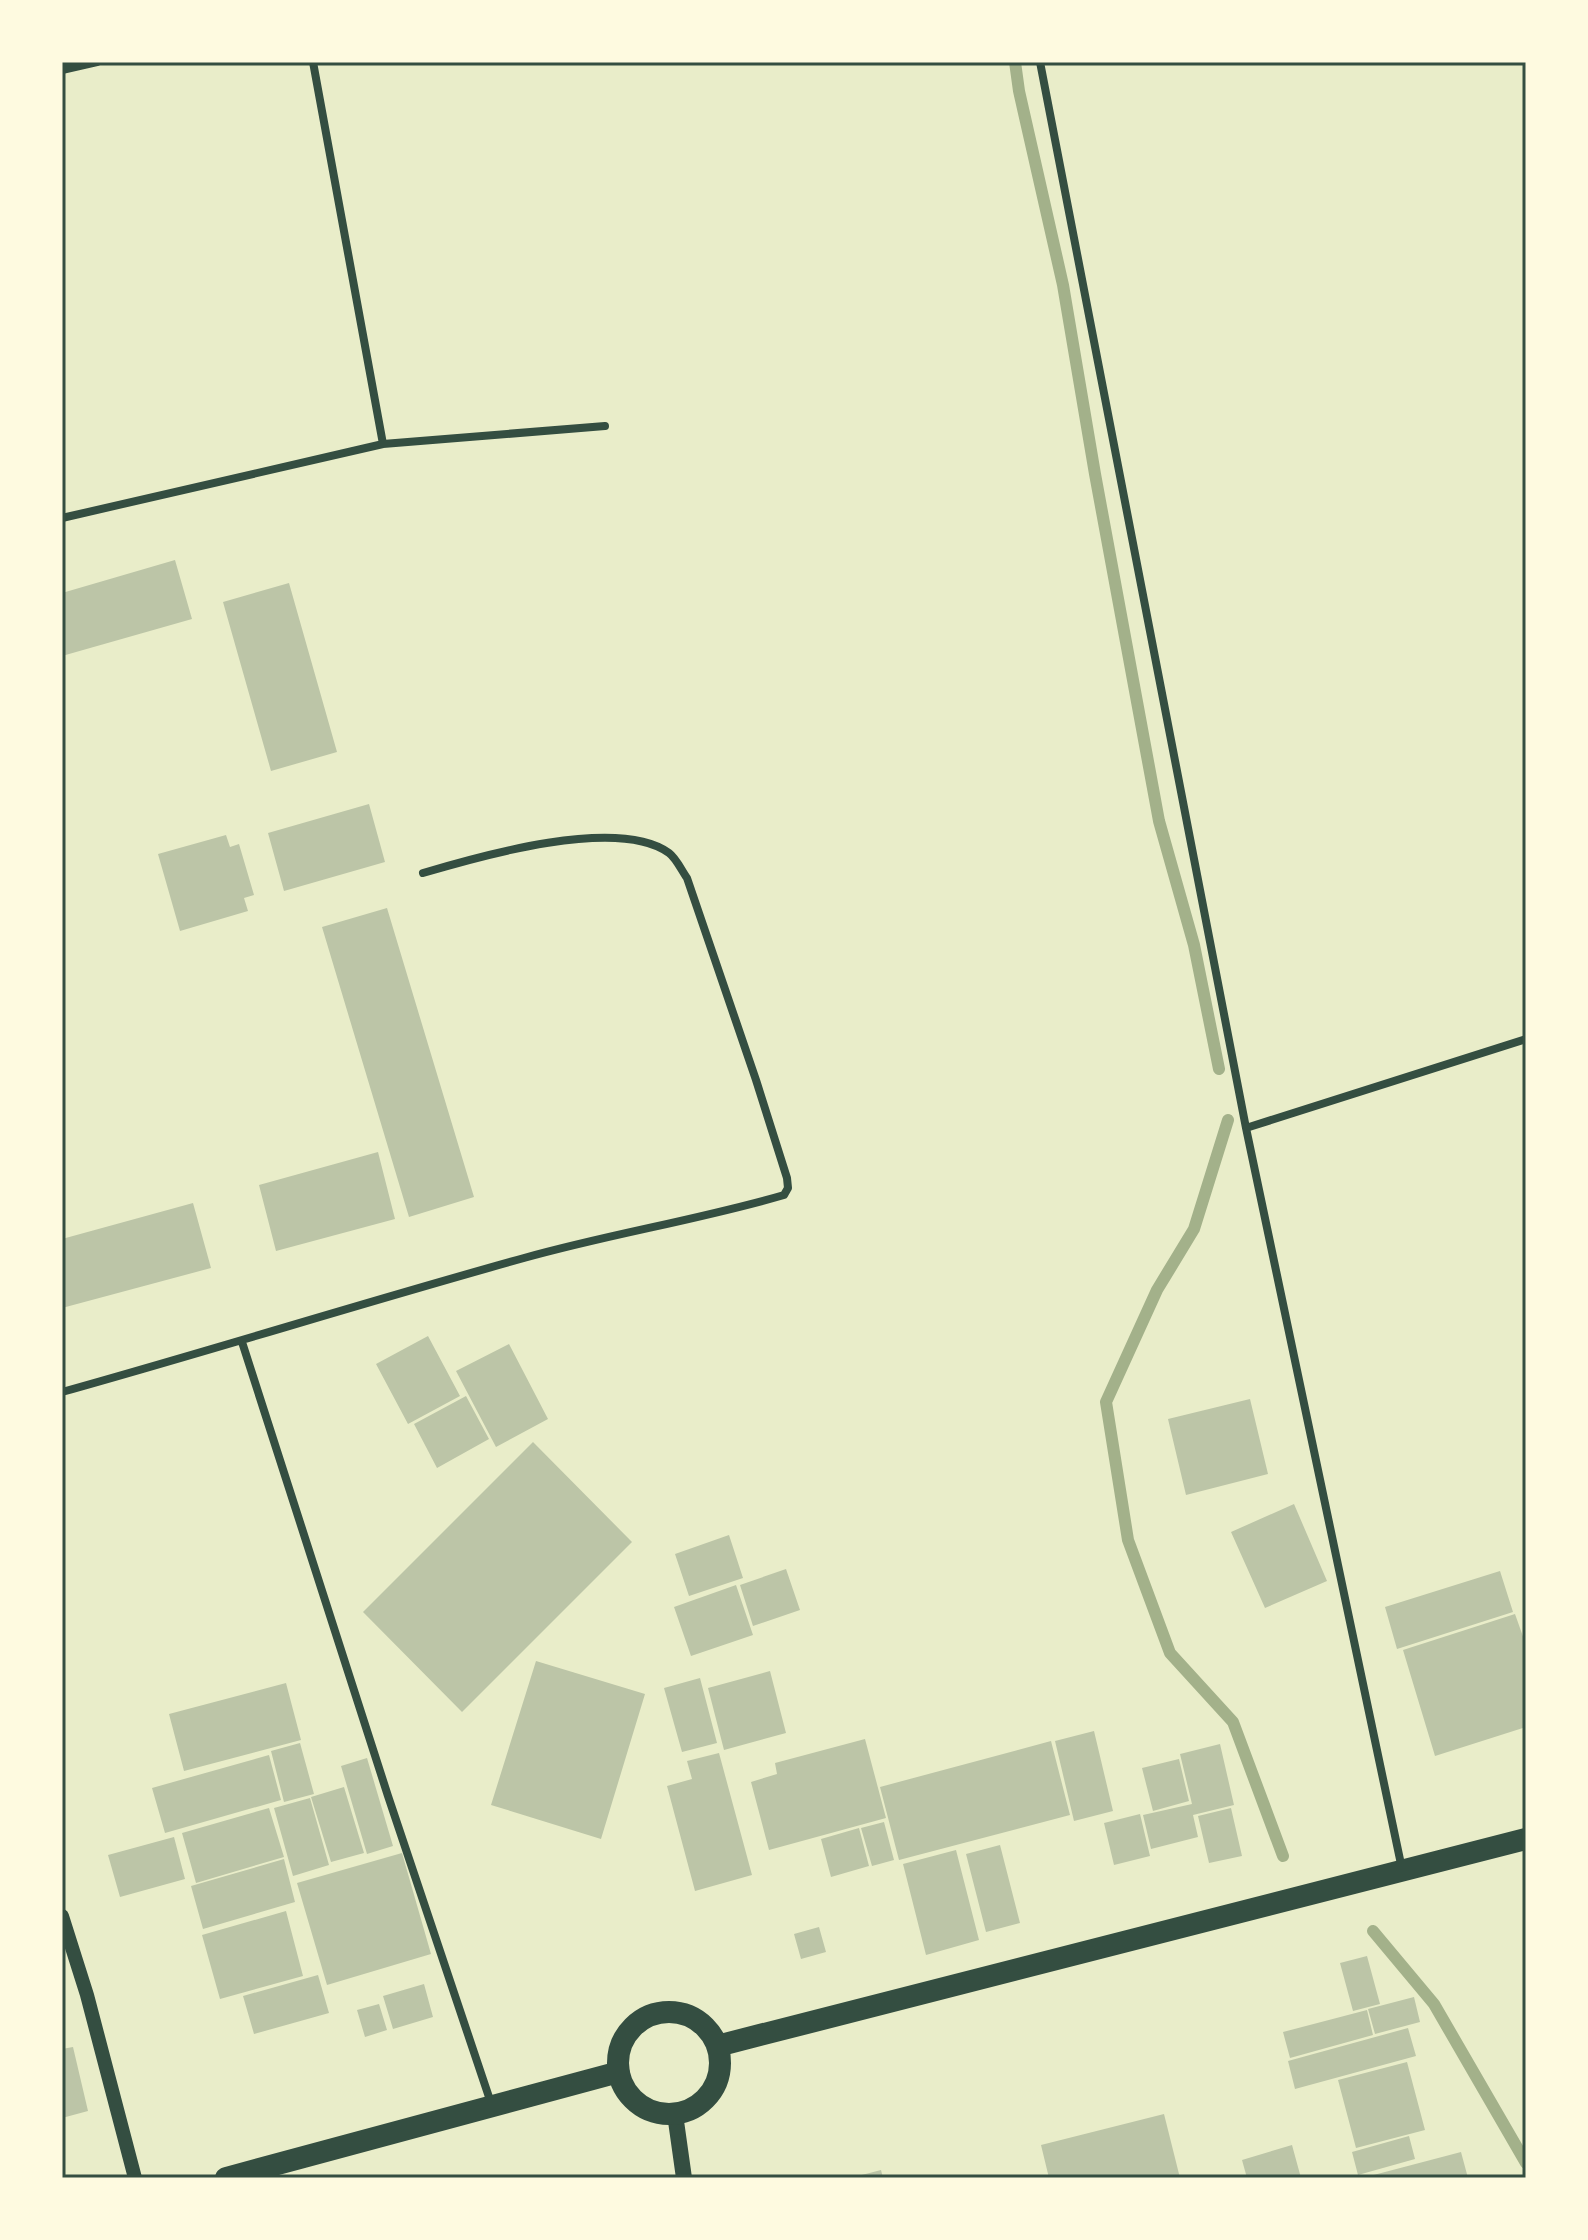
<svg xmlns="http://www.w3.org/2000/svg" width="1588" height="2240" font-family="'DejaVu Sans',sans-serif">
<rect width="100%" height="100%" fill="#e9edc9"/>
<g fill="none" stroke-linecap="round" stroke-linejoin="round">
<!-- stream -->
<path stroke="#a3b18a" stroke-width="12" d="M1015 62 1019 91 1063 285 1095 474 1159 821 1194 945 1219 1069
M1228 1120 1194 1229 1157 1290 1106 1402 1128 1540 1170 1653 1233 1722 1283 1856
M1373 1931 1434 2004 1526 2163"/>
</g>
<!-- building -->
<path fill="#bcc5a7" d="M175 560 192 619 62 656V593Z
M289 583 337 752 271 771 223 602Z
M369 804 385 862 284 891 268 833Z
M226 835 230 847 239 844 254 895 244 898 248 911 180 931 158 854Z
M387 908 474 1197 409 1217 322 927Z
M378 1152 395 1219 276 1251 259 1185Z
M193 1203 211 1268 62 1308V1239Z
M428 1336 460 1396 408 1424 376 1364Z
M509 1344 548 1419 496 1447 456 1371Z
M466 1396 489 1439 437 1468 414 1424Z
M1250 1399 1268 1474 1186 1495 1168 1419Z
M533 1442 632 1542 462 1712 363 1612Z
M1294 1504 1327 1581 1265 1608 1231 1532Z
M729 1535 743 1578 689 1596 675 1554Z
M786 1569 800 1610 753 1626 740 1585Z
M1500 1571 1513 1612 1397 1649 1385 1607Z
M736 1585 753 1635 691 1656 674 1607Z
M1515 1614 1526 1645V1727L1435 1756 1403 1650Z
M536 1661 645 1694 601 1839 491 1805Z
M770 1671 786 1733 724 1750 708 1688Z
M700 1678 717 1743 682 1752 664 1688Z
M286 1683 301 1740 184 1771 169 1714Z
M1094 1731 1113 1811 1074 1821 1055 1741Z
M865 1739 886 1818 769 1850 751 1782 777 1774 775 1763Z
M1051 1741 1070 1815 899 1860 880 1787Z
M300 1743 314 1794 284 1802 271 1751Z
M1220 1744 1234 1805 1193 1815 1198 1837 1151 1849 1143 1815 1192 1804 1180 1754Z
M719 1753 752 1875 695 1891 667 1786 692 1779 687 1761Z
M269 1755 281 1800 165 1833 152 1788Z
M367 1758 393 1846 367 1854 341 1766Z
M1179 1759 1189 1801 1153 1811 1142 1768Z
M344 1787 364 1853 331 1862 311 1797Z
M310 1798 329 1865 293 1876 274 1808Z
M269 1808 284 1857 196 1883 182 1833Z
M1231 1808 1242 1856 1209 1863 1198 1816Z
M1140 1814 1150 1856 1114 1865 1104 1823Z
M884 1822 894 1860 872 1866 861 1828Z
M859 1828 869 1866 831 1877 821 1839Z
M174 1837 185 1879 120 1897 108 1855Z
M1000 1845 1020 1923 986 1932 966 1854Z
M956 1850 979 1940 926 1955 903 1864Z
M402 1853 431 1954 327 1985 297 1883Z
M284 1859 295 1902 203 1929 191 1886Z
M286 1911 303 1976 220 1999 202 1935Z
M819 1927 826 1952 801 1959 794 1934Z
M1367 1956 1380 2004 1353 2011 1340 1963Z
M318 1975 329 2013 254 2034 243 1996Z
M424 1984 433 2017 393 2029 383 1996Z
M1414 1997 1420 2022 1375 2034 1368 2009Z
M379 2004 387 2030 365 2037 357 2010Z
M1367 2010 1373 2035 1290 2058 1283 2032Z
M1408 2028 1416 2056 1295 2089 1288 2061Z
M73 2047 88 2111 62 2118V2049Z
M1407 2062 1425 2130 1356 2148 1338 2080Z
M1164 2114 1180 2178H1049L1041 2145Z
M1409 2136 1415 2159 1358 2175 1352 2152Z
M1292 2145 1301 2178H1247L1242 2160Z
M1461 2152 1468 2178H1366V2177Z
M881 2170 883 2178H854V2177Z"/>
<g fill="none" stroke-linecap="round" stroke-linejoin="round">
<!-- minor -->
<path stroke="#344e41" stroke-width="8" d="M313 62 383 444
M1040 62 1246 1128 1402 1869
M62 70 97 62
M62 518 383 444 605 426
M1246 1128 1526 1039
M242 1342 388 1796 492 2106
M62 1392C216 1349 369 1301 524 1258 609 1234 698 1220 784 1195L788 1188 787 1178 756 1080 687 878C682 871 676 858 669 853 618 816 480 856 423 873"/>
<!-- tertiary -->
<path stroke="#344e41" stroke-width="14" d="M62 1916 87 1995 135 2178"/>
<!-- secondary -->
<path stroke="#344e41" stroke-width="16" d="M675 2114 684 2178"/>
<!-- trunk -->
<path stroke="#344e41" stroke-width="22" d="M618 2063a51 51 0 1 1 102 0a51 51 0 1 1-102 0Z
M717 2046 1526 1839
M226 2178 619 2072"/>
</g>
<!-- border -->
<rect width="1588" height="2240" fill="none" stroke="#fefae0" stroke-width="128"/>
<rect x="64" y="64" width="1460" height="2112" fill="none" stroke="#344e41" stroke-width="3"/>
</svg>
